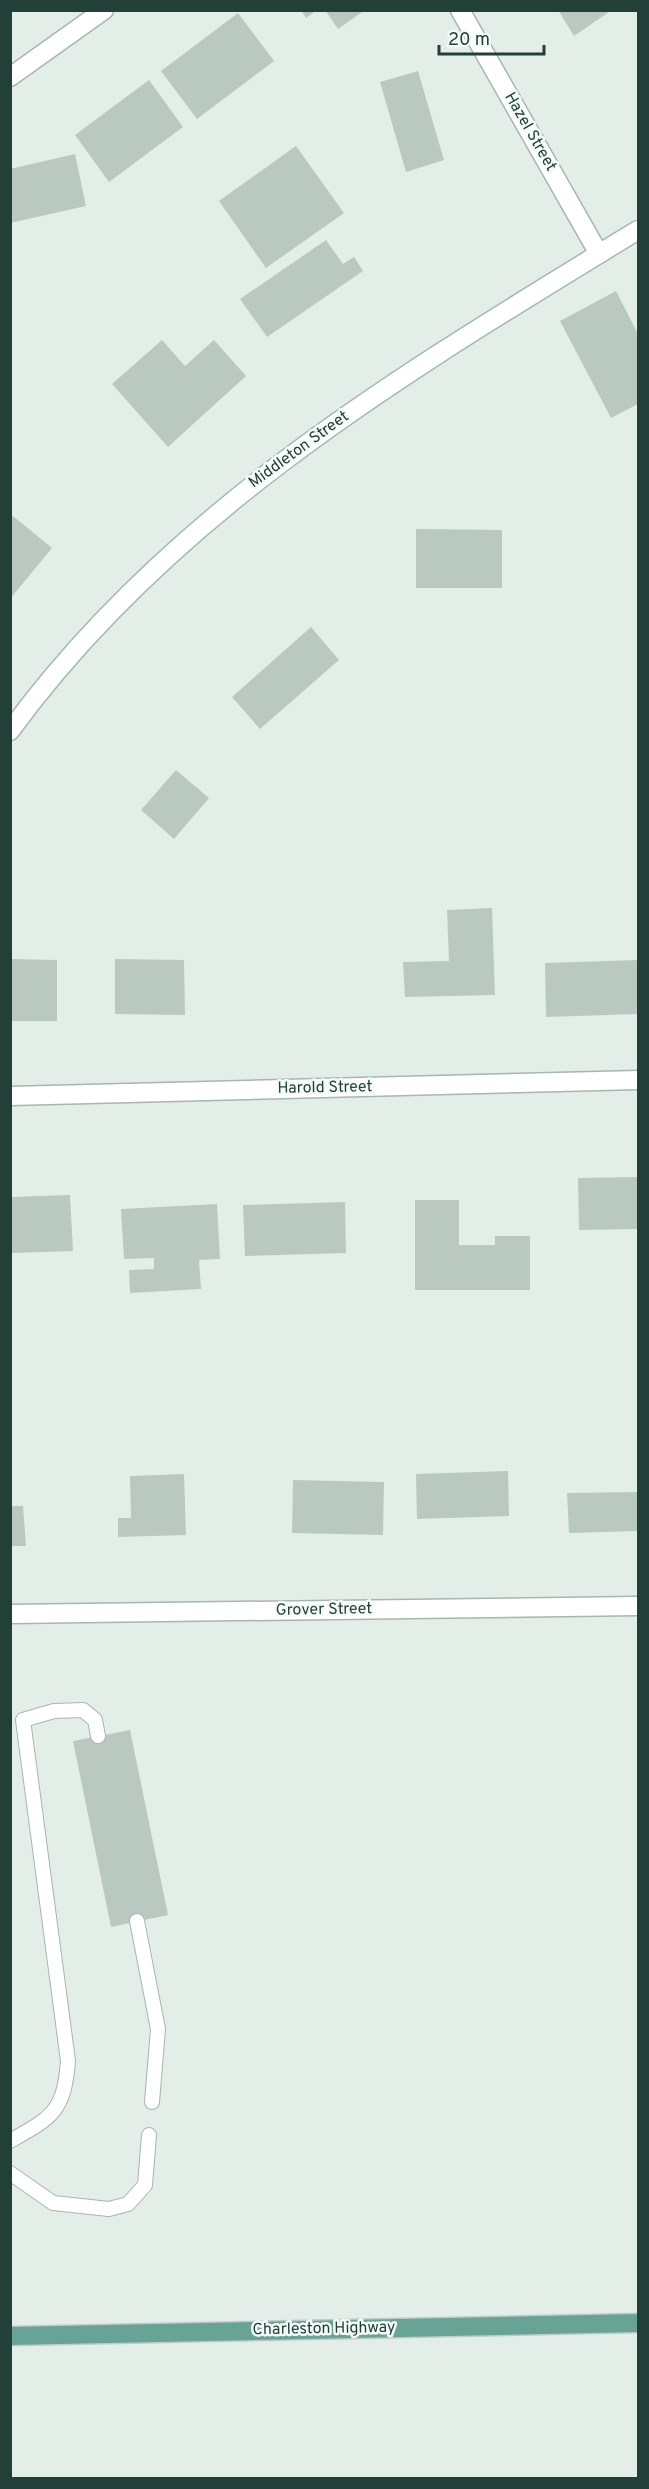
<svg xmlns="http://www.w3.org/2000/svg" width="649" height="2489" font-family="Overpass,sans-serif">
<rect width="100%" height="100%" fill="#e4eee9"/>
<!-- building -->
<path fill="#b9c9c2" d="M301 10H317L306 18Z
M325 10H365L338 29Z
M558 10H612L574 36Z
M238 13 274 61 197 119 161 71Z
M418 71 444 160 406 172 380 82Z
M149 80 183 127 109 182 75 135Z
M296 146 344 213 266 268 219 201Z
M75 154 86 206 10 223V169Z
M326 240 343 264 354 257 363 271 267 337 240 299Z
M616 291 638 334V404L611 418 560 321Z
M162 340 185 366 214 340 246 376 168 447 112 384Z
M13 516 52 548 10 599V519Z
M416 529 502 530V588H416Z
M311 627 339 660 260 729 232 697Z
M176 770 209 798 174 839 141 810Z
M492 908 495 995 405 997 403 962 449 961 447 910Z
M10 959 57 960V1021H10Z
M115 959 184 960 185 1015 115 1014Z
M638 960V1014L546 1017 545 963Z
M638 1177V1229L579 1230 578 1178Z
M70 1195 73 1251 10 1253V1197Z
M415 1200H459V1245H495V1236H530V1290H415Z
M345 1202 346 1253 245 1256 243 1205Z
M217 1204 220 1259 199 1260 201 1289 130 1293 129 1270 154 1269V1258L124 1259 121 1209Z
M508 1471 509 1516 417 1519 416 1474Z
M184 1474 186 1535 118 1537V1518H131L130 1476Z
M293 1480 384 1482 383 1535 292 1533Z
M638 1492V1531L569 1533 567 1493Z
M10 1506H23L26 1546H10Z
M130 1730 168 1915 111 1927 73 1741Z"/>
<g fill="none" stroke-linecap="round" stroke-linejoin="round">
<defs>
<path id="lane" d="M137 1921 158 2029 152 2102
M10 2141C53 2117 64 2111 68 2061L23 1720 54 1711 83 1710 95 1720 98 1736
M10 2173 53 2203 109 2209 128 2204 145 2185 149 2135"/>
<path id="street" d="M460 10 599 254
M10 77 104 10
M10 1096 638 1080
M10 1614 638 1606"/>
<path id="secondary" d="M10 731C172 509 408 371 638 230"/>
<path id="primary" d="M10 2336 638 2323"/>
</defs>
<!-- lane casing -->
<use href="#lane" stroke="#a6b6b0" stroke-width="16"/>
<!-- street casing -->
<use href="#street" stroke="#a6b6b0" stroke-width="21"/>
<!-- secondary casing -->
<use href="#secondary" stroke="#a1bab1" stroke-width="21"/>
<!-- primary casing -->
<use href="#primary" stroke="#c1cac7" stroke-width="21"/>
<!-- lane -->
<use href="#lane" stroke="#fff" stroke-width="14"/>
<!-- street -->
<use href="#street" stroke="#fff" stroke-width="18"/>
<!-- secondary -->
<use href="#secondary" stroke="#fff" stroke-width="18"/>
<!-- primary -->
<use href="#primary" stroke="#67a495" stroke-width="18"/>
</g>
<g text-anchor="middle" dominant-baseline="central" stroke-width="5" stroke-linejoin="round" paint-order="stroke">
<!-- street labels -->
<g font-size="16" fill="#224038" stroke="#f4faf7">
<text transform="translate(530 132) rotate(60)">Hazel Street</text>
<text transform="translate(299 450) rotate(-36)">Middleton Street</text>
<text transform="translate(325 1088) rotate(-1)">Harold Street</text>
<text transform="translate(324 1610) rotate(-1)">Grover Street</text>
<text transform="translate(324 2329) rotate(-1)">Charleston Highway</text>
</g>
</g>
<!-- border -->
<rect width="649" height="2489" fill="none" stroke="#224038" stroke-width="24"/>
<!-- scale -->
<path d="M439 45v9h105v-9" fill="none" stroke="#224038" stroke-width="3"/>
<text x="448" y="45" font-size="18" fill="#224038" stroke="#f4faf7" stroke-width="4.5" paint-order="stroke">20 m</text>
</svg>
